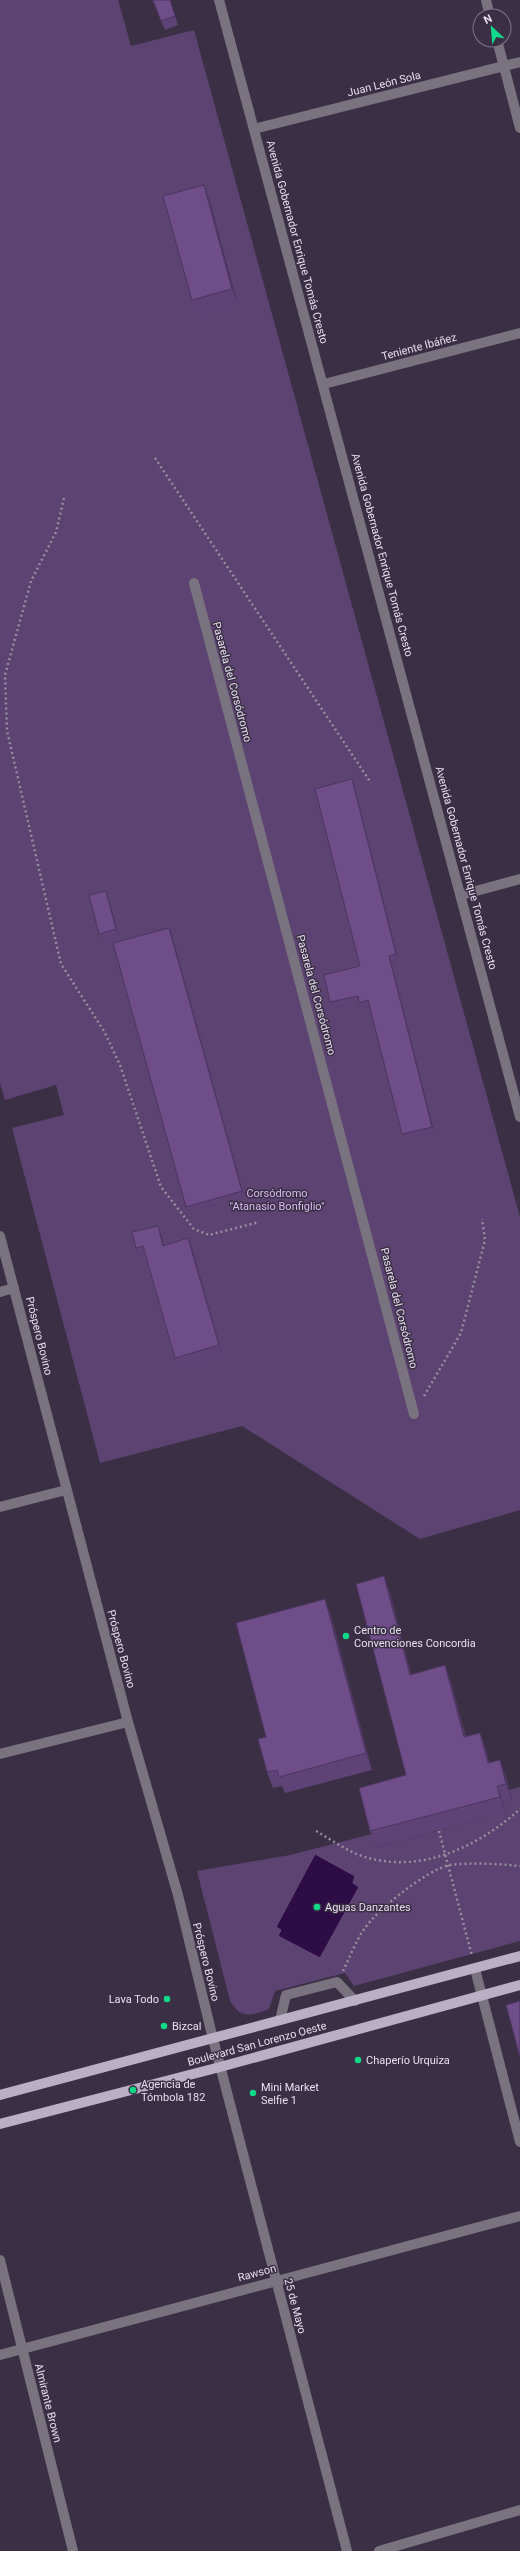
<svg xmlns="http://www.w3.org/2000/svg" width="520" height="2551" font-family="Roboto,sans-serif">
<rect width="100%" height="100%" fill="#3b2f45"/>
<!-- green -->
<path fill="#5c4371" d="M0 0H118L131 46 194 30 520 1217V1510L420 1539 242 1426 100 1463 12 1128 64 1115 56 1085 5 1100 0 1083Z
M520 1787V1941L354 1986 345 1973 275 1991 269 2009C251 2016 241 2019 230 2001L197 1871 290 1855 372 1834 376 1847 505 1813 503 1803 512 1800 509 1790Z"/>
<!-- water -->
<path fill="#2e0c45" stroke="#654b78" d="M315 1854 355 1876 353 1883 359 1887 320 1958 278 1936 281 1930 276 1927Z"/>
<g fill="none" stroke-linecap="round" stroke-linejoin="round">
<!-- path -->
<path stroke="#968d9f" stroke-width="2.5" stroke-dasharray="2 3" stroke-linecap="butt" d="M155 458 371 783
M64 498 56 532 31 581 5 675 7 731 61 964 104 1031 120 1065 161 1187 194 1229 209 1235 259 1222
M424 1396 461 1333 485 1240 482 1219
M316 1831C330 1839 344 1849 359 1855 417 1876 477 1848 520 1809
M439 1831 472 1956
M343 1971C350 1957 356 1940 365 1928 378 1909 428 1869 450 1865 473 1862 497 1864 520 1866"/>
<!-- minor -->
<path stroke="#78737e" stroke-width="10" d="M219 0 520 1117
M486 0 490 16
M497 40 520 128
M254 129 520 62
M324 384 520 333
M194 583 414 1414
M461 895 520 879
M0 1236 128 1722 178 1895 213 2039 347 2551
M0 1292 14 1288
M0 1507 66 1490
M0 1754 128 1722
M475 1969 520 2142
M280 2020 286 1995 337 1982 355 2001
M0 2260 73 2551
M0 2355 520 2216
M379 2551 520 2510"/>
<!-- major -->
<path stroke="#bbafc6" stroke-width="10" d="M0 2095 520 1956
M0 2124 220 2067 520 1985"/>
</g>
<!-- wall -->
<path fill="#5f4276" d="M152 0H170L178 25 165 30Z
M210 201 238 305 198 317 192 300Z
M352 779 354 784 398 959 391 961 434 1131 404 1139 402 1134 370 1005 361 1008 359 1001 332 1007 330 1002 360 966Z
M109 900 119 938 103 943 99 934Z
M171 932 244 1196 188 1211 186 1207Z
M158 1226 164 1245 188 1238 193 1251 223 1358 179 1370 175 1358 147 1259 141 1260 136 1248Z
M390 1592 411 1675 451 1682 466 1737 480 1733 486 1749 489 1763 506 1776 512 1800 503 1803 506 1813 376 1847 370 1831 406 1775Z
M331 1615 372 1770 285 1793 282 1786 273 1788 267 1772 266 1737Z"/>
<!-- shaded-wall -->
<path fill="#4d3660" d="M204 185 210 201 238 305 232 289Z
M352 779 354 784 398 959 396 954Z
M106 891 109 900 119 938 116 929Z
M169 928 171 932 244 1196 242 1191Z
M389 956 391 961 434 1131 432 1127Z
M158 1226 162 1238 167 1258 163 1246Z
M188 1238 193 1251 223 1358 219 1345Z
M384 1576 390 1592 416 1691 410 1675Z
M325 1599 331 1615 372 1770 366 1753Z
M445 1665 451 1682 470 1753 464 1737Z
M480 1733 486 1749 494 1779 488 1763Z
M500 1760 506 1776 512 1800 506 1784Z
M497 1786 503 1803 506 1813 500 1797Z"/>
<!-- building -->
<path fill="#6e4d89" stroke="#4d3660" d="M153 0H170L175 16 161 21Z
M204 185 232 289 192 300 163 196Z
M352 779 396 954 389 956 432 1127 402 1134 368 1000 359 1003 358 996 330 1002 324 975 360 966 315 789Z
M106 891 116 929 99 934 89 895Z
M169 928 242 1191 186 1207 113 943Z
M158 1226 163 1246 188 1238 219 1345 175 1358 143 1246 136 1248 132 1232Z
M384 1576 410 1675 445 1665 464 1737 480 1733 488 1763 500 1760 506 1784 497 1786 500 1797 370 1831 359 1788 406 1775 356 1584Z
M325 1599 366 1753 279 1777 277 1770 267 1772 258 1739 266 1737 236 1623Z
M520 2001V2057L506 2005Z"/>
<!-- markers -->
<g fill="#10d98a" stroke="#3b2f45" stroke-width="1.5">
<circle cx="346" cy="1636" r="4"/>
<circle cx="317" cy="1907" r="4"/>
<circle cx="167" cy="1999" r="4"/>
<circle cx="164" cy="2026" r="4"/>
<circle cx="358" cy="2060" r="4"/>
<circle cx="133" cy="2090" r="4"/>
<circle cx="253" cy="2093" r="4"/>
</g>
<g text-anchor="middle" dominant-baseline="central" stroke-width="3" stroke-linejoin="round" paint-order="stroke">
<!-- street labels -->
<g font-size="11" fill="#e6dfee" stroke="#3b2f45">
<text transform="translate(384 84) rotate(-14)">Juan León Sola</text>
<text transform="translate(297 242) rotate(75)">Avenida Gobernador Enrique Tomás Cresto</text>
<text transform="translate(419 347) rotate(-15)">Teniente Ibáñez</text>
<text transform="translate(382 555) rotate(75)">Avenida Gobernador Enrique Tomás Cresto</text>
<text transform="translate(232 682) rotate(75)">Pasarela del Corsódromo</text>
<text transform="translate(466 868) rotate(75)">Avenida Gobernador Enrique Tomás Cresto</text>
<text transform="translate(316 995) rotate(75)">Pasarela del Corsódromo</text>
<text transform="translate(399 1308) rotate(76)">Pasarela del Corsódromo</text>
<text transform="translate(39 1336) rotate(76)">Próspero Bovino</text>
<text transform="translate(121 1649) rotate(75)">Próspero Bovino</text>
<text transform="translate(206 1962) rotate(76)">Próspero Bovino</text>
<text transform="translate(257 2044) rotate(-15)">Boulevard San Lorenzo Oeste</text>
<text transform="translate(257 2273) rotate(-15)">Rawson</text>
<text transform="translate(295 2306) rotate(75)">25 de Mayo</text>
<text transform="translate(48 2403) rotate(76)">Almirante Brown</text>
</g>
<!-- park labels -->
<g font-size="11" fill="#d9bdf2" stroke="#3b2f45">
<text x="277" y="1193">Corsódromo<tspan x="277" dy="13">"Atanasio Bonfiglio"</tspan></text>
</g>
<!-- poi labels -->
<g font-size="11" fill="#e6dfee" stroke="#3b2f45" text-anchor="start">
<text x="354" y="1630">Centro de<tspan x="354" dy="13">Convenciones Concordia</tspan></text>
<text x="325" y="1907">Aguas Danzantes</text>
<text x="159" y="1999" text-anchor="end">Lava Todo</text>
<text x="172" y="2026">Bizcal</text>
<text x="366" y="2060">Chaperío Urquiza</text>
<text x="141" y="2084">Agencia de<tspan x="141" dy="13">Tómbola 182</tspan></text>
<text x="261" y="2087">Mini Market<tspan x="261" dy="13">Selfie 1</tspan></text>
</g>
</g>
<!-- north arrow -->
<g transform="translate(492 28) rotate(334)"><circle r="19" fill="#3b2f45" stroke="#7f7589"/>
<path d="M0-3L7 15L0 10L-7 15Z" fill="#10d98a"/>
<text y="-6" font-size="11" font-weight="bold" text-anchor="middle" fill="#e6dfee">N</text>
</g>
</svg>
